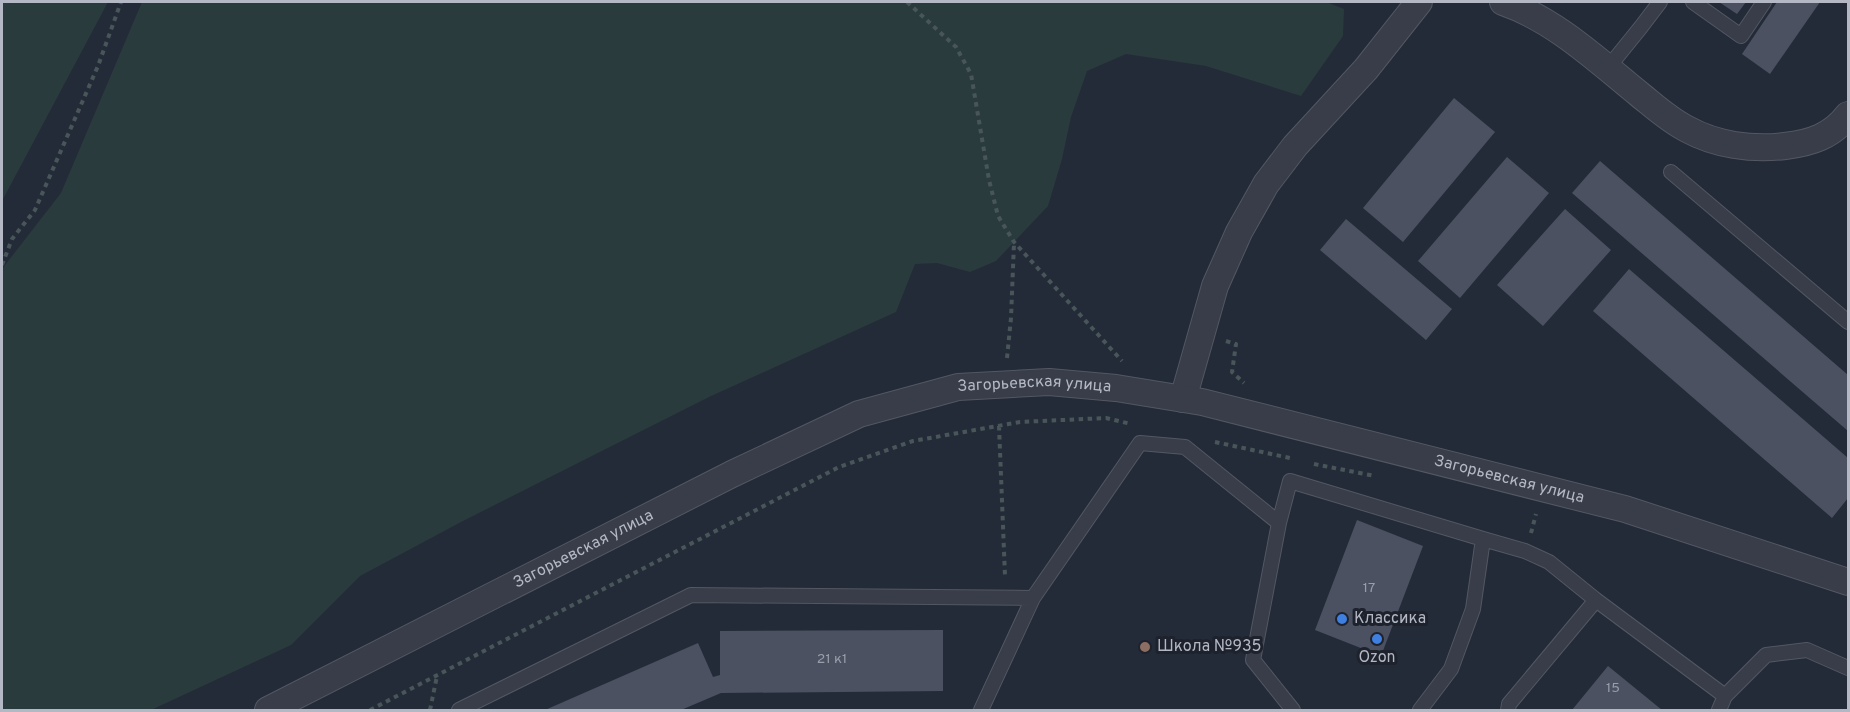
<svg xmlns="http://www.w3.org/2000/svg" width="1850" height="712" font-family="Overpass,sans-serif">
<rect width="100%" height="100%" fill="#242b38"/>
<!-- green -->
<path fill="#2a3b3d" d="M2 2H108L2 201Z
M142 2H1326L1344 9 1343 36 1301 96 1206 66 1126 54 1087 71 1071 117 1062 159 1048 206 996 261 970 272 937 263 915 264 896 312 709 397 461 522 360 576 291 645 151 710H2V269L61 193Z"/>
<!-- building -->
<path fill="#4b5161" d="M1719 2H1746L1737 14Z
M1777 2H1820L1770 74 1742 54Z
M1454 98 1495 132 1403 242 1363 208Z
M1507 157 1549 193 1460 298 1418 261Z
M1600 161 1848 375V431L1572 193Z
M1565 209 1611 250 1543 326 1497 285Z
M1346 219 1452 309 1426 340 1320 250Z
M1629 269 1848 458V498L1832 518 1593 311Z
M1357 520 1423 546 1381 656 1315 630Z
M943 630V691L721 693 681 710H545L698 643 713 677 720 675V631Z
M1608 666 1662 710H1572Z"/>
<g fill="none" stroke-linecap="round" stroke-linejoin="round">
<defs>
<path id="lane" d="M1693 2 1741 36 1764 2
M1607 69 1641 27 1660 2
M1671 172 1848 322
M1483 539 1525 551 1549 562 1596 600 1725 696 1766 655 1807 650 1848 668
M1033 598 1140 443 1185 447 1279 523
M459 710 691 595 1033 598 981 710
M1293 710 1253 660 1279 523 1290 481 1483 539 1473 609 1451 669 1420 710
M1508 710 1509 704 1596 600
M1719 710 1725 696"/>
<g id="street">
<path d="M1503 2C1555 20 1597 60 1639 94 1654 106 1669 120 1687 129 1716 145 1752 150 1785 146 1811 143 1832 136 1848 115"/>
<path d="M1183 399 1215 286 1239 232 1266 184 1295 146 1366 69 1419 2"/>
<path id="s1" d="M268 710 732 474 859 414 958 387 1049 382 1116 388 1202 402 1625 509 1848 582"/>
</g>
</defs>
<!-- lane casing -->
<use href="#lane" stroke="#535863" stroke-width="16"/>
<!-- street casing -->
<use href="#street" stroke="#535863" stroke-width="28"/>
<!-- path -->
<path stroke="#48565a" stroke-width="4" stroke-dasharray="4.5 4.5" stroke-linecap="butt" d="M907 2 956 47 971 74 989 180 998 216 1014 242 1122 361
M2 265 12 239 35 210 98 66 121 2
M1226 341 1236 344 1232 372 1244 383
M1007 358 1011 318 1014 243
M999 426 1005 576
M1215 442 1290 458
M1314 464 1375 476
M1531 533 1536 514
M370 710 839 467 913 441 1020 422 1106 418 1131 424
M430 710 437 676"/>
<!-- lane -->
<use href="#lane" stroke="#383d49" stroke-width="14"/>
<!-- street -->
<use href="#street" stroke="#383d49" stroke-width="26"/>
</g>
<!-- markers -->
<g fill="#3f7fe0" stroke="#1d222d" stroke-width="2">
<circle cx="1342" cy="619" r="6"/>
<circle cx="1377" cy="639" r="6"/>
</g>
<circle fill="#8d6e63" stroke="#1d222d" stroke-width="2" cx="1145" cy="647" r="6"/>
<g text-anchor="middle" dominant-baseline="central" stroke-width="6" stroke-linejoin="round" paint-order="stroke">
<!-- number labels -->
<g font-size="14" fill="#999eab">
<text x="1369" y="588">17</text>
<text x="832" y="659">21 к1</text>
<text x="1613" y="688">15</text>
</g>
<!-- street labels -->
<g font-size="16" fill="#b3b8c4" stroke="#1d222d">
<text stroke="none"><textPath href="#s1" startOffset="840">Загорьевская улица</textPath></text>
<text stroke="none"><textPath href="#s1" startOffset="1326">Загорьевская улица</textPath></text>
<text stroke="none"><textPath href="#s1" startOffset="354">Загорьевская улица</textPath></text>
</g>
<!-- poi labels -->
<g font-size="16" fill="#b3b8c4" stroke="#1d222d" text-anchor="start">
<text x="1354" y="619">Классика</text>
<text x="1157" y="647">Школа №935</text>
<text x="1377" y="658" text-anchor="middle">Ozon</text>
</g>
</g>
<!-- border -->
<rect width="1850" height="712" fill="none" stroke="#b3b8c4" stroke-width="6"/>
</svg>
